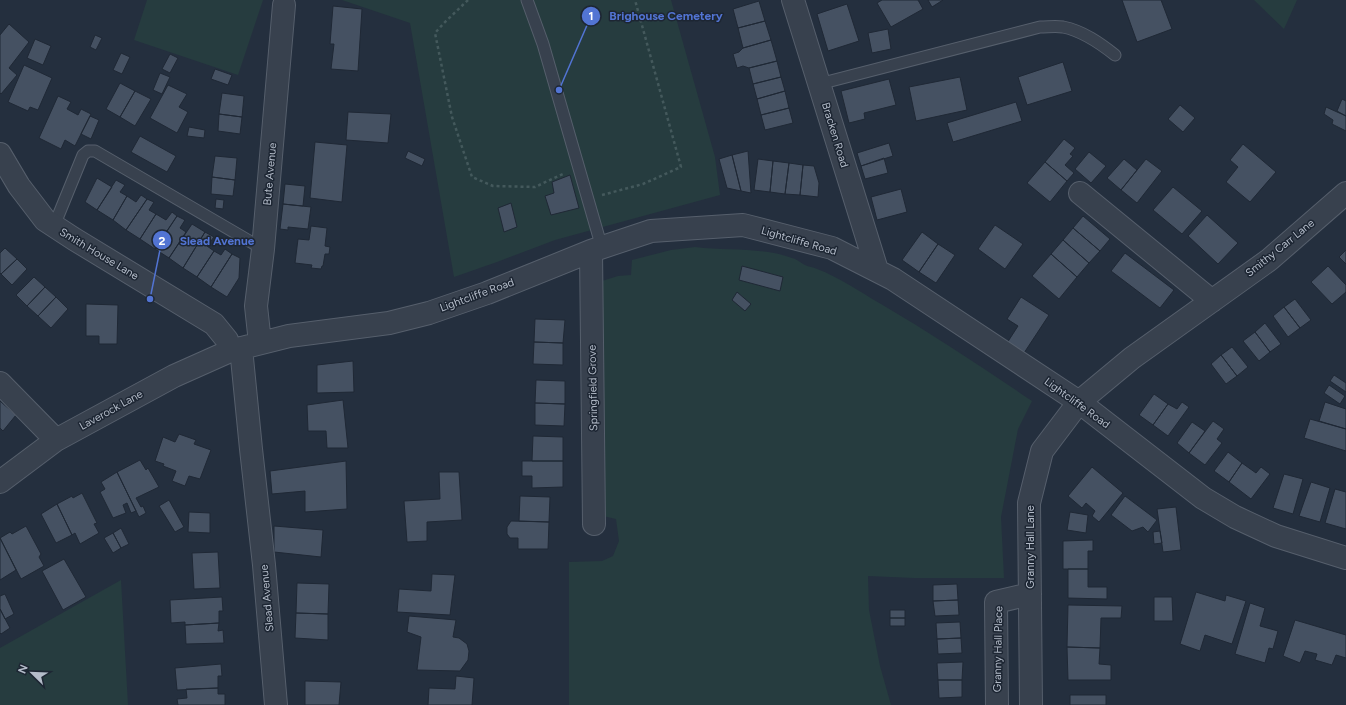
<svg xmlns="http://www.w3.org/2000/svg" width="1346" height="705" font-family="Figtree,sans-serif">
<rect width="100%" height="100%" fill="#242f3e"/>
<!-- green -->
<path fill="#263c3f" d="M147 0H263L238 75 134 40Z
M342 0H671L715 157 720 195 555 240 497 262 454 277 410 23Z
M1254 0H1297L1284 29Z
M695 247C728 251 761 247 792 258 797 259 801 263 805 265 809 267 813 267 817 269 839 277 860 292 881 304 932 334 982 367 1032 401L1018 429 1001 517 1004 578H914L868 576 869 610 880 666 891 705H569V562L602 561 613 556 619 541 616 519 603 516 602 281 618 276 631 275 632 260 671 250Z
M121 580 128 705H0V648Z"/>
<!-- building -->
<path fill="#455162" stroke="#1f2835" d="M882 0H918L923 9 891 27 877 3Z
M928 0H943L932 7Z
M1122 0H1161L1172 29 1137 42Z
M759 1 765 21 738 28 733 9Z
M847 4 859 41 828 51 817 14Z
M333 6 362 9 358 71 331 69 334 44H330Z
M765 21 771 40 743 48 738 28Z
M9 24 29 42 9 68 17 75 1 94 0 93V35Z
M888 29 891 49 872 53 868 33Z
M95 35 102 38 96 50 90 47Z
M35 39 51 46 43 65 27 58Z
M771 40 777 61 749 68 743 66 737 68 733 54 739 52 743 48Z
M121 53 130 57 122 74 113 70Z
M170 54 178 58 170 73 162 69Z
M777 61 781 77 753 84 749 68Z
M1063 62 1072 91 1027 105 1018 77Z
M24 65 52 78 38 110 30 107 28 111 8 102Z
M215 69 232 75 228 85 211 79Z
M160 73 170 77 162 94 153 90Z
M781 77 785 91 757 99 753 84Z
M960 77 967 110 916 121 909 87Z
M889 79 896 105 864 113 865 119 849 123 841 91Z
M120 83 135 91 120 117 106 109Z
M168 85 187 94 179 107 188 112 177 133 150 118Z
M135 91 151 99 135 126 120 117Z
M785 91 789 108 761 115 757 99Z
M222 93 244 96 242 117 219 114Z
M58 96 71 102 67 109 78 115 81 109 91 114 75 146 65 140 61 149 39 138Z
M1342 99 1346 101V116L1337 111Z
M1016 102 1022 121 953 142 947 123Z
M1180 105 1195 118 1183 132 1168 119Z
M1326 107 1346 116V131L1332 124 1333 120 1324 114Z
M789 108 793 123 765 130 761 115Z
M348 112 391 114 388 143 346 140Z
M219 114 242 117 240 134 218 131Z
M90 116 99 120 91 139 81 134Z
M189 127 205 130 204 138 187 136Z
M140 136 176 156 167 172 131 152Z
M1064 139 1075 148 1070 154 1073 156 1065 165 1074 173 1067 181 1045 162Z
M315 142 347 145 342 202 310 198Z
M889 143 893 156 861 166 857 153Z
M1243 144 1276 172 1250 202 1226 182 1238 167 1230 160Z
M408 151 425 159 422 166 405 158Z
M748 151 751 193 741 191 732 155Z
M1089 152 1106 166 1091 183 1075 169Z
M732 155 741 191 727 188 719 159Z
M215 156 237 158 235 180 212 177Z
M884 158 888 173 865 179 861 166Z
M758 159 773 161 770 192 754 190Z
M1124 159 1137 170 1121 190 1107 178Z
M1146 159 1162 171 1137 203 1121 190Z
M773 161 789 163 785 194 770 192Z
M1045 162 1067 181 1050 202 1027 183Z
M789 163 803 165 800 195 785 194Z
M803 165 814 166 819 183 818 197 800 195Z
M570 175 579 208 551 215 545 196 554 193 552 182Z
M212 177 235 180 233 196 211 194Z
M97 178 112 187 97 210 85 202Z
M116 180 125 185 120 192 127 196 113 220 97 210Z
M285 184 305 186 303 206 283 204Z
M1173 187 1202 211 1182 234 1153 210Z
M901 189 907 212 877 220 871 197Z
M141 195 147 199 126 230 113 220 127 196 136 202Z
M147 199 154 202 149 210 156 214 140 239 126 230Z
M216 199 224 200 223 209 215 208Z
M511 203 517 227 504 232 498 208Z
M283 204 311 207 308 229 288 227V230L280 229Z
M172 212 177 216 155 249 140 239 156 214 166 220Z
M1207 215 1238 243 1218 264 1188 236Z
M177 216 185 220 180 228 186 232 169 258 155 249Z
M1083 216 1110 239 1100 251 1073 228Z
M192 224 205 232 183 268 169 258Z
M995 225 1023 244 1005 269 978 249Z
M311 226 327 228 325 246 330 247 329 254H325L323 266H322L321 269 311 268 312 265 295 263 298 239 309 240Z
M1073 228 1100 251 1089 263 1063 240Z
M205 232 214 237 207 246 214 251 197 277 183 268Z
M922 232 938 244 919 272 902 260Z
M1063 240 1089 263 1077 277 1051 254Z
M938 244 955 255 936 283 919 272Z
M5 248 17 259 1 274 0 273V253Z
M225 249 232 254 211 287 197 277 214 251 221 255Z
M1346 250V264L1339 257Z
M1125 253 1174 290 1160 308 1111 271Z
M232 254 240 258 239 278 227 297 211 287Z
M1051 254 1077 277 1059 299 1032 276Z
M17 259 27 269 12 285 1 274Z
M742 266 783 277 780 291 739 280Z
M1328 266 1346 285V292L1332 304 1311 282Z
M34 277 45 287 27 306 16 295Z
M45 287 56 297 38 316 27 306Z
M737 292 751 304 745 311 732 300Z
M56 297 68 309 51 328 38 316Z
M1021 297 1049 315 1024 353 1007 343 1018 326 1007 319Z
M1295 299 1311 320 1300 328 1284 307Z
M86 304 118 305 117 344H99V336H86Z
M1284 307 1300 328 1288 337 1273 316Z
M535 319 565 320 563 343 534 342Z
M1265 323 1281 344 1270 352 1255 332Z
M1255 332 1270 352 1259 361 1243 341Z
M534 342 563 343V365L533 364Z
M1232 347 1248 367 1237 376 1221 355Z
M1221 355 1237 376 1226 384 1211 364Z
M353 361 354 392 317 393V365Z
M1334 375 1346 383V392L1330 381Z
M536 380 565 381V404L535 403Z
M1329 385 1345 396 1340 404 1324 393Z
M1154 394 1168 404 1153 425 1139 415Z
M343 400 348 448H327L326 431H308L307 405Z
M0 401 16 415 3 431 0 428Z
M1182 402 1189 407 1168 436 1153 425 1168 404 1177 409Z
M1325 402 1346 409V429L1319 421Z
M535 403 565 404 564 426 535 425Z
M1310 419 1346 429V451L1304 438Z
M1213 421 1224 429 1217 439 1222 443 1205 465 1189 453Z
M1192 422 1205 431 1189 453 1177 443Z
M179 434 196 440 194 444 211 450 200 479 189 476 185 486 172 481 176 471 163 466 164 464 155 461 163 437 175 442Z
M533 436 563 437V461H532Z
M1228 452 1242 463 1229 482 1214 471Z
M140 460 146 470 148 468 159 487 136 498 141 507 143 506 146 513 139 517 117 472Z
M346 461 347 509 305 512V491L272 494 270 471Z
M522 461H563V487L532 488V476H522Z
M1242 463 1256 473 1261 467 1270 474 1251 499 1229 482Z
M1092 467 1123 493 1099 522 1092 516 1095 511 1086 503 1082 508 1068 496Z
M117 472 136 511 131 513 127 503 123 505 126 513 113 518 100 492 105 489 101 482Z
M439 472H459L462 520 427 522V541L407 542 404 501 440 499Z
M1284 474 1303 479 1293 514 1273 508Z
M1311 482 1330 488 1320 522 1299 516Z
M1335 489 1346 492V529L1325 523Z
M82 493 97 523 94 524 99 533 80 544 75 533 72 535 57 504 72 496 73 498Z
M520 496 550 497 549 522 519 521Z
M1125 496 1157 520 1148 532 1143 527 1132 531 1111 515Z
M169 500 184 527 175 532 159 506Z
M57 504 72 535 56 543 41 514Z
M1176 507 1181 550 1163 552 1157 509Z
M189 512 210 513V533L188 532Z
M1070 512 1088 515 1086 533 1067 530Z
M511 521 549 522 548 549H518V538H510L507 534V527Z
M26 526 41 554 39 557 44 566 21 579 0 538 10 532 12 534Z
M274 526 323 530 321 557 274 552Z
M121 528 129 544 121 548 113 533Z
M1160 531 1162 543 1154 544 1153 532Z
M113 533 121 548 113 553 104 538Z
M0 538 16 570 0 580Z
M1093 540V551H1088V569H1063V541Z
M218 552 220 588 194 589 192 553Z
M64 559 86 597 63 610 42 571Z
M1068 569H1088V587H1107V599L1068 598Z
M432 574 455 575 450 615 397 612 399 589 431 591Z
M297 583 329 584 328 614 296 613Z
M957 584 958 600 933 601V585Z
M1196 592 1225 601 1226 595 1246 601 1232 644 1205 635 1200 651 1180 644Z
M5 594 14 614 5 619 0 609V596Z
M222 597 223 611H219V623L185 625V622L171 623 170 600Z
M1154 597H1172L1173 621H1154Z
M958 600 959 615 935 616 933 601Z
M1250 603 1265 608 1260 626 1278 631 1273 649 1269 648 1265 663 1235 654Z
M1068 605 1122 606 1121 618H1101L1100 648 1067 647Z
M0 609 10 628 1 634 0 633Z
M890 610H905V618H890Z
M296 613 328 614V640L295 638Z
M409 616 456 620 453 637 459 638 467 644 469 651 468 660 460 671 417 670 421 637 407 632Z
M890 618H905V626H890Z
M1295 620 1346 635V658L1336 655 1332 665 1315 660 1317 654 1305 651 1300 663 1283 656Z
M960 622 961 638 937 639 936 623Z
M219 623 218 631 223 630 224 643 186 644 185 625Z
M961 638 962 653 938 654 937 639Z
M1067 647 1100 648 1099 664 1111 665V680H1068Z
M963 662 962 680H938L937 663Z
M221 664 222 676H218V688L177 690 175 668Z
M456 676 474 678 472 705H428L429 688 455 689Z
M938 680H962V697L939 698Z
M305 681 341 682 339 705H305Z
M218 688V694H225V705H178L177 699 187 698 186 689Z
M1070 695H1106V705H1070Z"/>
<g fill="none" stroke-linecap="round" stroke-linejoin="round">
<defs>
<path id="service" d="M527 0 543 44 602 248
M819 84 1040 27C1048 27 1056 26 1063 27 1083 31 1100 43 1115 55
M54 226 83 155 88 151H95L263 249"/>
<path id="minor" d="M793 0 877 270
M0 154 19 186 45 220 74 239 214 324 227 340 230 351
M1080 193 1212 301
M591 251 594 524
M260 343 256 306 263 249 284 5
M241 348 251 449 264 565 276 705
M0 383 56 440
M0 482 56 440 174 376 230 351 289 336 389 323 429 313 487 293 591 251 651 231 743 225 832 248 893 279 1079 402 1203 498 1235 517 1276 536 1346 558
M997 705 996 602 1030 594
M1031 705 1029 503 1042 451 1079 402 1132 358 1269 260 1346 193"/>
</defs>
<!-- service casing -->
<use href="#service" stroke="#565f6c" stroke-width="13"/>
<!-- minor casing -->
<use href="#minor" stroke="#565f6c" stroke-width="24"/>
<!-- path -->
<path stroke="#44595c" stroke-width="2.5" stroke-dasharray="3 3" stroke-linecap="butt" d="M468 0 444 23 435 33 452 117 472 177 493 186 535 187 565 173
M602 195 643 184 681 167 635 0"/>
<!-- service -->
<use href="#service" stroke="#38414e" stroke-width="11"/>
<!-- minor -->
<use href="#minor" stroke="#38414e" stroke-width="22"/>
</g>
<g text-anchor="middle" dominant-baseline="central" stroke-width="3" stroke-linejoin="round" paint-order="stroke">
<!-- street labels -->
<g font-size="11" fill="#b4bcc9" stroke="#1d2633">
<text transform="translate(835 135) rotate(73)">Bracken Road</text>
<text transform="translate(270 174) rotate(-85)">Bute Avenue</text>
<text transform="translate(799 241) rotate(16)">Lightcliffe Road</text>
<text transform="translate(1280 248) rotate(-39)">Smithy Carr Lane</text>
<text transform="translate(99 254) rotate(31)">Smith House Lane</text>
<text transform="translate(477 295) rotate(-20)">Lightcliffe Road</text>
<text transform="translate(593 388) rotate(-91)">Springfield Grove</text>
<text transform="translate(1077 403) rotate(36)">Lightcliffe Road</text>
<text transform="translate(111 410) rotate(-29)">Laverock Lane</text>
<text transform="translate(1030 547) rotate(-90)">Granny Hall Lane</text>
<text transform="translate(267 598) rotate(-95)">Slead Avenue</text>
<text transform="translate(998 649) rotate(-89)">Granny Hall Place</text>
</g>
</g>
<!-- callouts -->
<path fill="none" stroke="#5274d3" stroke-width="1.5" d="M559 90L591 16M150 299L162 240"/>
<g fill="#5274d3" stroke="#1d2633" stroke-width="1.5">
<circle cx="559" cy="90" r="4"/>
<circle cx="150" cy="299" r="4"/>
<circle cx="591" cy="16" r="10"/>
<circle cx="162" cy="240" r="10"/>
</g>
<g font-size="12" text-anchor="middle" font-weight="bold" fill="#fff">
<text x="591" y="20">1</text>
<text x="162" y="245">2</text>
</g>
<g font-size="12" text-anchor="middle" font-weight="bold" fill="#5274d3" stroke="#1d2633" stroke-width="3" stroke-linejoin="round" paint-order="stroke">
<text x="666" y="20">Brighouse Cemetery</text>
<text x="217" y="245">Slead Avenue</text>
</g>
<!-- north arrow -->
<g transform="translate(32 673) rotate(293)" stroke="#1d2633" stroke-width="3" paint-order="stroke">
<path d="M0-3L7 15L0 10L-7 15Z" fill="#b4bcc9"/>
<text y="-6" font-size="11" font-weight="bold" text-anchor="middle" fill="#b4bcc9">N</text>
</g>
</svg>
